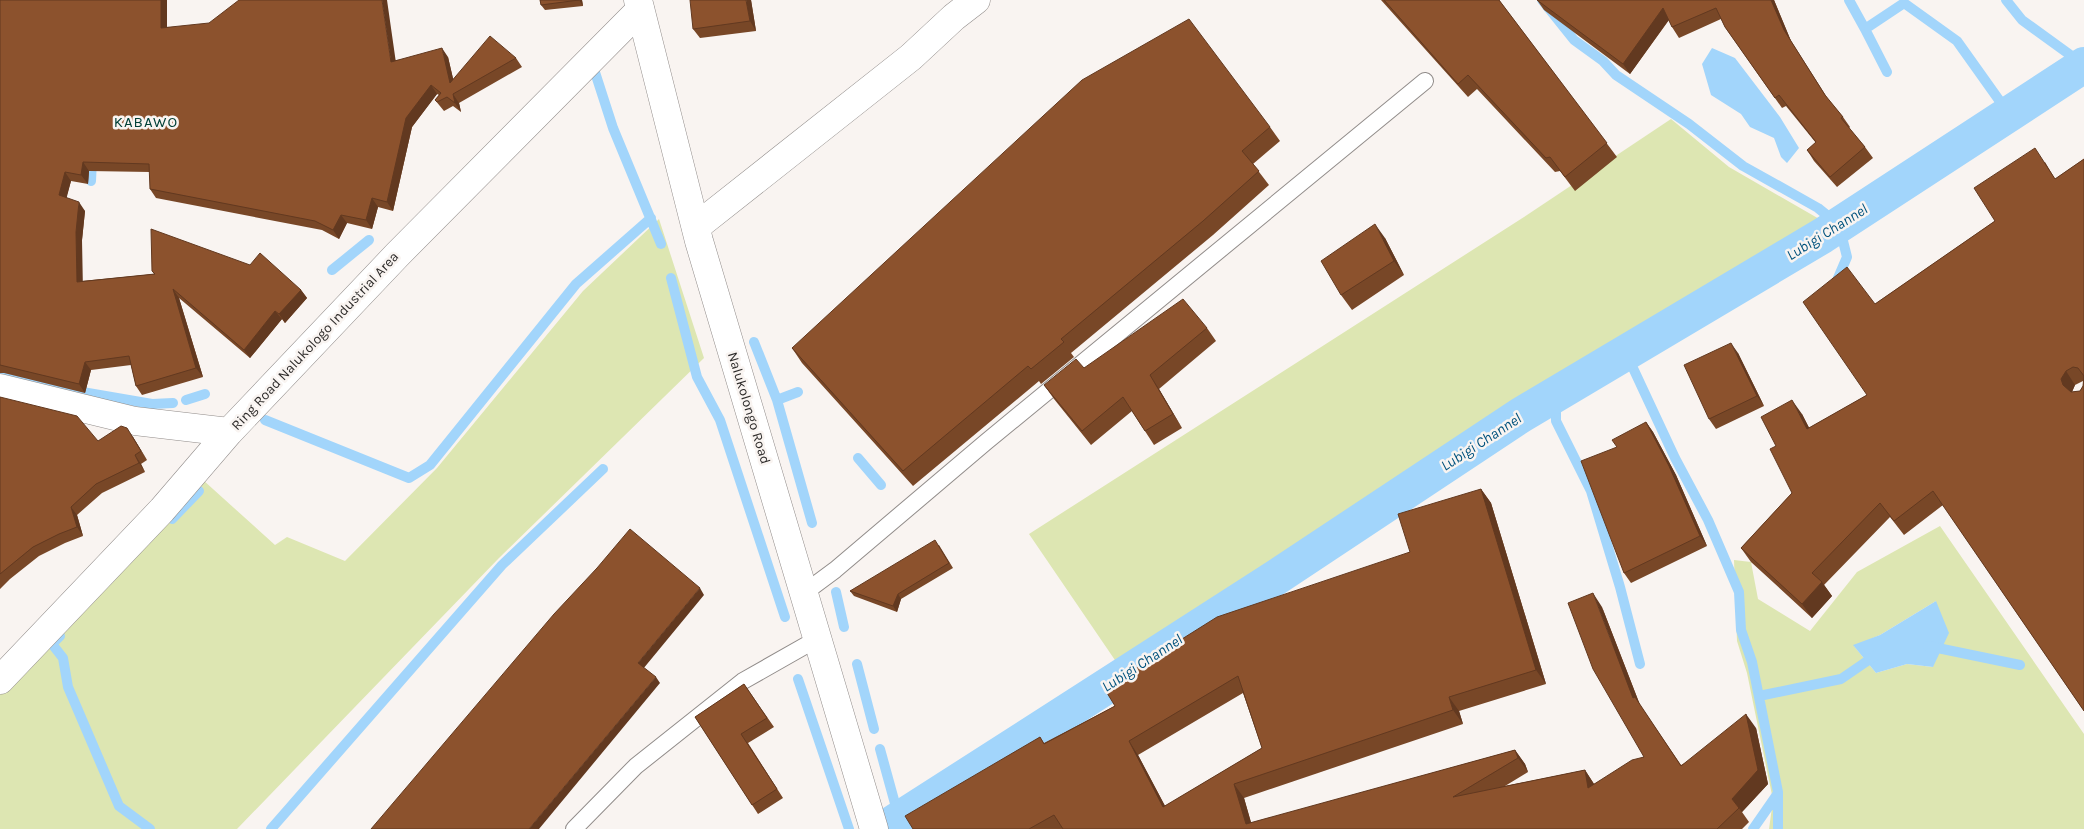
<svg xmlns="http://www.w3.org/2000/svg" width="2084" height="829" font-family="Karla,sans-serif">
<rect width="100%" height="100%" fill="#f9f4f1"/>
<!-- green -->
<path fill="#dde6b2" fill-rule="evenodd" d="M1671 119 1729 167 1821 220 1604 351 1119 666 1029 534 1524 217Z
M659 219 704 358 499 558 237 829H0V695L203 480 275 545 287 537 345 561 437 468 583 291Z
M1940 526 2084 734V829H1769L1773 800 1747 673 1737 641 1734 560 1751 562 1758 599 1810 631 1857 572ZM1936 601 1933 667 1907 664 1876 673 1854 646 1880 635Z"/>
<!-- water -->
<path fill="#a2d5fb" d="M1712 48 1735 58 1780 117 1799 148 1787 163 1781 157 1774 138 1750 127 1741 114 1711 95 1702 64Z
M1936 601 1949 633 1933 667 1907 664 1876 673 1853 645 1880 635Z"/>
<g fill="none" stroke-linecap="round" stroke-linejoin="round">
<!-- stream -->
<path stroke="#a2d5fb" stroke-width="10" d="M1542 0 1574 40 1603 61 1616 75 1689 124 1743 166 1818 208 1839 225 1847 257 1835 285
M1849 0 1865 29
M2006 0 2022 20 2084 65
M593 66 613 128 661 244
M1887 72 1865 29 1904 3 1957 41 2009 114
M89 160H92L91 181
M332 270 369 240
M671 278 697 377 720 420 785 617
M754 342 777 400
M1626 353 1675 458 1708 520 1739 592 1741 630 1752 662 1778 792V829
M0 373 59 388 152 404 173 403
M798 392 777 400 812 523
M1556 394V421L1591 491 1620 587 1640 664
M186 400 205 394
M265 420 409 478 430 465 576 284 651 218
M858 458 881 485
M172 519 199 491
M836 592 844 627
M60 636 52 644 63 658 68 687 119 806 150 829
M1928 646 2020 665
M857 664 874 729
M798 679 849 829
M1759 696 1841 679 1876 655
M880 749 902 829
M271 829 502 565 603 469
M1753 829 1778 793"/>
<!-- canal -->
<path stroke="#a2d5fb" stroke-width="36" d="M884 829 1269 582 1521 415 1822 236 2084 65"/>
<defs>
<path id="lane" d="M804 593 835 570 986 442 1425 81
M574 829 636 766 743 681 817 639"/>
<path id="street" d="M696 227 911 57 954 17 976 0
M0 388 135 421 229 432
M0 680 162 510 229 432 397 255 640 10"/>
<path id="secondary" d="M638 0 699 241 874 829"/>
</defs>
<!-- lane casing -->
<use href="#lane" stroke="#918c8a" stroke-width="18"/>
<!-- street casing -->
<use href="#street" stroke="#918c8a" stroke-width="29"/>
<!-- secondary casing -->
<use href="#secondary" stroke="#918c8a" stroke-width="29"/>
<!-- lane -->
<use href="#lane" stroke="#fff" stroke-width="16"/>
<!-- street -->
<use href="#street" stroke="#fff" stroke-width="28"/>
<!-- secondary -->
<use href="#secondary" stroke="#fff" stroke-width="28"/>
</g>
<!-- wall -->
<path fill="#784727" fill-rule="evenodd" d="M0 0H167V27L396 60 448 57 453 79 516 58 522 67 459 103 461 112 453 106 444 111 435 100 439 95 437 94 412 127 393 211 378 207 372 229 347 223 339 239 322 230 156 198 150 189V172L89 171 88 184 71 181 66 198 85 211 82 240V281L154 274 152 271 301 290 307 298 285 323 282 319 250 358 179 298 203 377 142 395 136 386 131 365 91 370 85 393 4 373H0Z
M540 0H582L583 6 545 10 541 5Z
M751 0 756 31 700 38 693 29Z
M1381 0H1499L1617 157 1575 191 1560 171 1555 172 1477 89 1468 97Z
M1537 0H1774L1791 41 1828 99 1843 117 1850 127 1849 128 1865 147 1873 158 1837 187 1814 161 1807 150 1816 143 1786 106 1782 108 1725 27 1721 19 1679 38 1672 27 1669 20 1630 74 1544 10Z
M1270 127 1280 141 1253 164 1269 185 1213 235 1071 353 1074 357 1041 384 1039 381 913 486 802 363 792 348Z
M2084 159V711L1943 505 1904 535 1890 517 1824 585 1832 596 1812 618 1751 562 1741 548 1792 493 1776 446 1802 414 1809 428 1867 395 1875 304 1995 221 2045 162 2055 179ZM2083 381H2084L2083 386 2080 391 2072 392 2075 385Z
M1385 238 1404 275 1352 310 1341 295Z
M1207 328 1216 341 1159 389 1182 428 1154 445 1132 411 1091 445 1054 399 1044 385 1084 368Z
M1738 353 1764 406 1716 429 1709 419Z
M0 397 98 441 133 437 147 460 141 464 145 472 102 493 77 515 83 536 65 543 39 556 10 579 0 589Z
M1646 422 1653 432 1676 475 1707 546 1631 583 1624 573 1617 447Z
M1481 489 1491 503 1546 684 1459 711 1463 724 1244 798 1251 823 1515 750 1525 764 1528 772 1505 786 1585 770 1594 784 1644 757 1602 607 1640 705 1681 765 1756 728 1768 784 1742 812 1749 822 1742 829H913L1040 737 1044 743 1410 552ZM1243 693 1262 748 1165 806 1138 755Z
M939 545 953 568 901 599 897 612 854 596 850 591Z
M744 684 774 727 748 743 783 798 758 814 695 717Z"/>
<!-- shaded-wall -->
<path fill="#623920" d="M161 0H167V37L161 28Z
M382 0H387L397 70 391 62Z
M579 0H582L583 6Z
M746 0H751L756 31 750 21Z
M1771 0H1774L1791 41 1832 105 1784 30Z
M1663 8 1670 18 1630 74 1623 64Z
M442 48 448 57 456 91 450 83Z
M431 85 437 94 412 127 393 211 387 202 406 118Z
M453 94 459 103 461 112 455 103Z
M83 162 89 171 88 184 81 175Z
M65 172 71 181 65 204 59 195Z
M372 198 378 207 372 229 366 220Z
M79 202 85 211 82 240 83 291 77 282 76 232Z
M341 215 347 223 339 239 333 230Z
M1375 224 1385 238 1404 275 1394 261Z
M173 289 179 298 203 377 196 368Z
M301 290 307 298 285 323 279 314Z
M275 311 282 319 250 358 244 350Z
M1731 343 1738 353 1764 406 1757 396Z
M85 362 91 370 85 393 79 384Z
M2066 371 2075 385 2071 394 2063 385 2061 379Z
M1150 375 1159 389 1182 428 1173 414Z
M1792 400 1802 414 1817 443 1807 429Z
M1646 422 1653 432 1676 475 1707 546 1700 536Z
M127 428 133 437 147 460 141 451Z
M135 455 141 464 145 472 139 463Z
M1481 489 1491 503 1546 684 1536 670Z
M71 507 77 515 83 536 77 527Z
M1822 582 1832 596 1812 618 1802 604Z
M700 588 704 595 643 669 638 663Z
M1593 593 1602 607 1640 705 1633 698Z
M898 594 901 599 897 612 893 606Z
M656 677 660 683 539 829H529Z
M1449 697 1459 711 1463 724 1453 710Z
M1746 714 1756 728 1768 784 1742 812 1732 799Z
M1129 741 1138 755 1173 821 1163 807Z
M1515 750 1525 764 1528 772 1518 758Z
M1585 770 1594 784 1588 788Z
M1234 784 1244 798 1253 829 1246 824Z"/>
<!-- building -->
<path fill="#8c522d" stroke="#623920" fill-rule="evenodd" d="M0 0H161V28L209 23 239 0H382L391 62 442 48 450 83 490 36 516 58 453 94 455 103 447 97 437 102 435 100 441 93 431 85 406 118 387 202 372 198 366 220 341 215 333 230 315 221 150 189 149 164 83 162 81 175 65 172 59 195 79 202 76 232 77 282 155 274 152 271 151 229 250 265 260 253 301 290 279 314 275 311 244 350 173 289 196 368 136 386 129 356 85 362 79 384 0 365Z
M540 0H579L541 5Z
M690 0H746L750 21 693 29Z
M1384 0H1499L1607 143 1565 177 1550 157 1546 158 1468 75 1458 84Z
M1537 0H1771L1784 30 1825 95 1843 117 1841 118 1865 147 1830 177 1807 150 1816 142 1779 95 1775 98 1725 27 1716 8 1672 27 1663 8 1623 64Z
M1189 19 1270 127 1242 151 1259 171 1203 221 1061 339 1064 342 1031 369 1028 366 903 471 792 348 1082 80Z
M2035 148 2055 179 2084 159V711L1933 491 1894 521 1880 503 1812 573 1822 582 1802 604 1741 548 1792 493 1770 449 1776 446 1761 417 1792 400 1807 429 1867 395 1803 302 1847 267 1875 304 1995 221 1974 188ZM2073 367 2078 368 2084 376 2083 386 2080 391 2071 392 2063 385 2061 379 2066 371Z
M1375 224 1394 261 1341 295 1321 261Z
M1183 299 1207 328 1150 375 1173 414 1145 431 1123 397 1082 431 1044 385 1076 359 1084 368Z
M1731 343 1757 396 1709 419 1684 365Z
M0 397 77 416 98 441 121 426 127 428 141 451 135 455 139 463 96 484 71 507 77 527 59 534 33 547 0 574Z
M1646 422 1669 466 1700 536 1624 573 1581 461 1617 447 1612 440Z
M1481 489 1536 670 1449 697 1453 710 1234 784 1246 824 1515 750 1518 758 1453 797 1585 770 1588 788 1632 760 1644 757 1593 669 1568 603 1593 593 1633 698 1635 697 1681 766 1746 714 1758 770 1732 799 1739 808 1717 829H1063L1054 815 1029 829H913L905 816 1040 737 1044 744 1115 706 1104 688 1217 617 1410 552 1398 514ZM1238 676 1262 748 1163 807 1129 741Z
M630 529 700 588 638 663 656 677 529 829H371L554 614 597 568Z
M935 540 949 563 898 594 893 606 850 591Z
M744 684 767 718 741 734 777 789 752 805 695 717Z"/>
<g text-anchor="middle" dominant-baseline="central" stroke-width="5" stroke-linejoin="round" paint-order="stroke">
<!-- street labels -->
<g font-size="14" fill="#2e2c2b" stroke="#f9f4f1">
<text transform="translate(315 341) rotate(-47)">Ring Road Nalukologo Industrial Area</text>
<text transform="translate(749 408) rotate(73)">Nalukolongo Road</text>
</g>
<!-- neighbourhood labels -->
<g font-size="15" letter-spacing="1" fill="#014037" stroke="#f9f4f1">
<text x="146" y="122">KABAWO</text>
</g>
<!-- water labels -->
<g font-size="15" font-style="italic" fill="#00527d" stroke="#f9f4f1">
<text transform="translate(1827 232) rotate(-32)">Lubigi Channel</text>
<text transform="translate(1481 442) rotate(-33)">Lubigi Channel</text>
<text transform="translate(1142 663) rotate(-33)">Lubigi Channel</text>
</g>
</g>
</svg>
